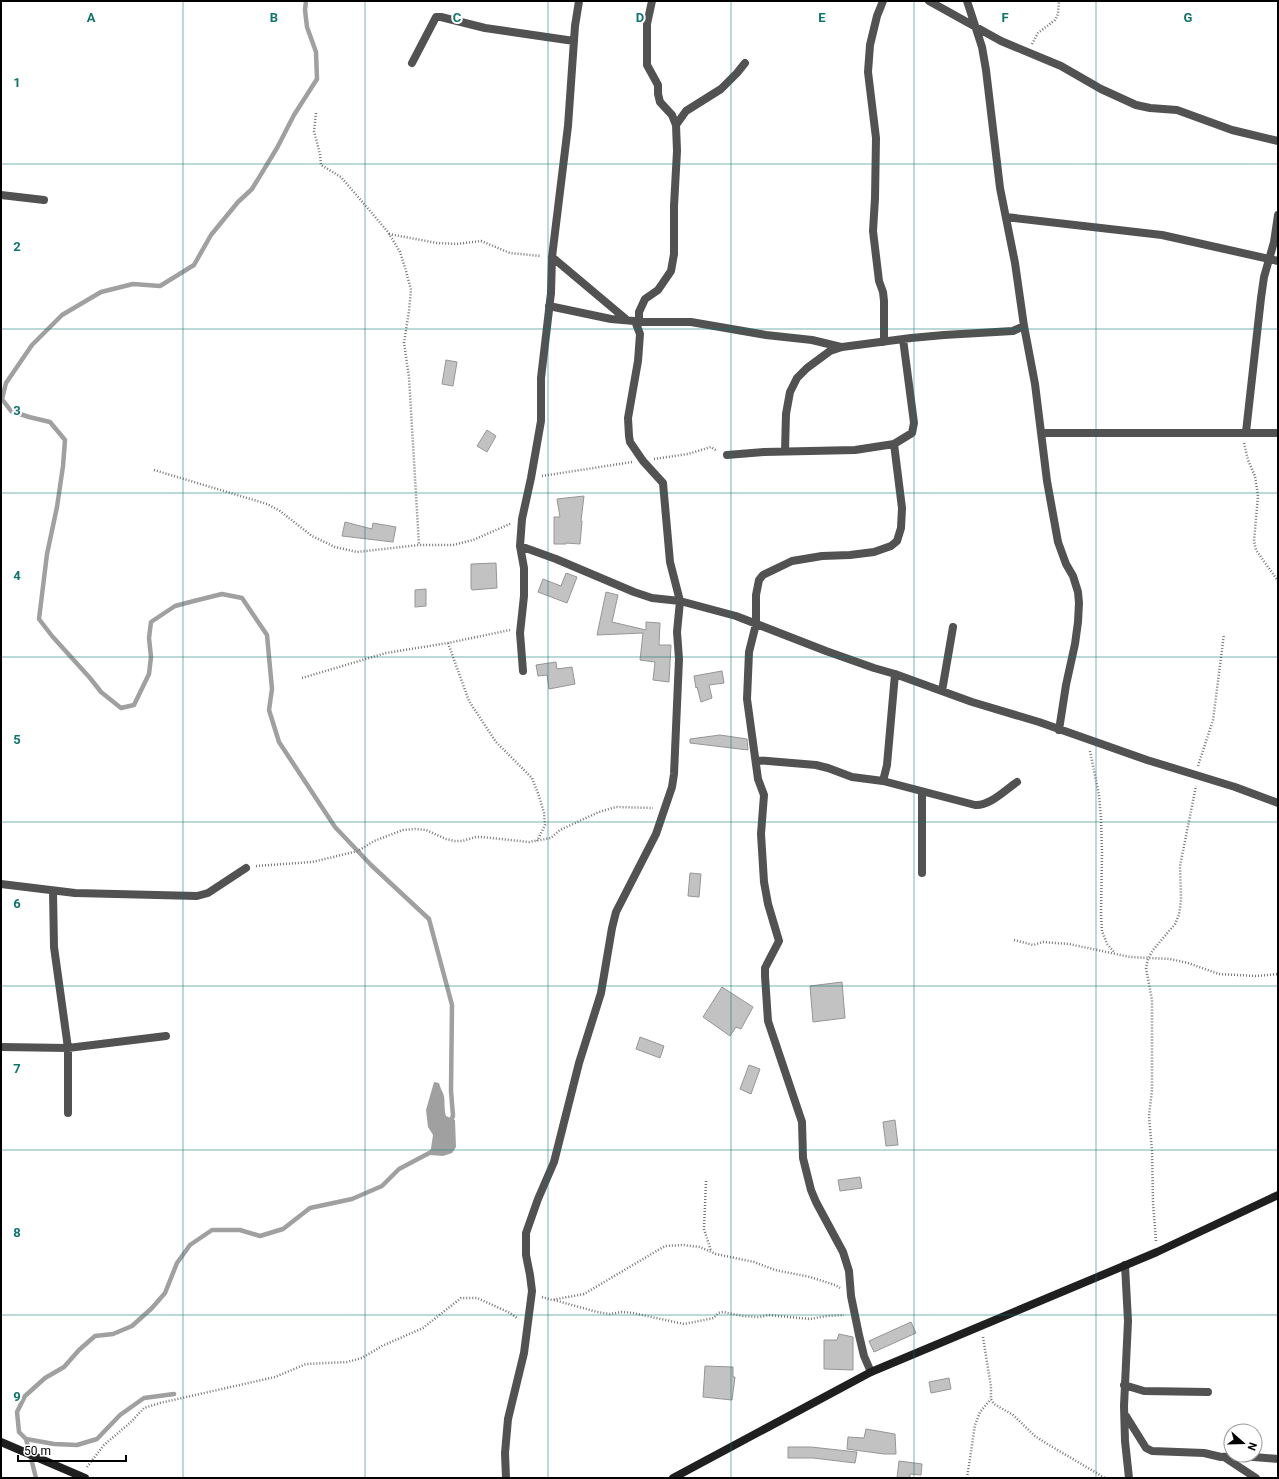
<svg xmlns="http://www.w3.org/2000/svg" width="1279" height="1479" font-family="Roboto,sans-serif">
<rect width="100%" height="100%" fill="#fff"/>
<!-- water -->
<path fill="#a0a0a0" d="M434 1082 439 1083C440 1088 443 1092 444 1096 445 1102 444 1110 446 1116L455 1120 456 1147 452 1153 443 1156 430 1155 433 1135 428 1127 426 1110Z"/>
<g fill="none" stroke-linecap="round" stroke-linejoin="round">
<!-- stream -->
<path stroke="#a0a0a0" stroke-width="4.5" d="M306 1 305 10 307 27 316 52 317 79 294 115 277 148 252 189 238 202 211 235 194 265 160 286 133 284 101 292 62 315 32 345 6 383 2 399 11 411 29 417 50 422 65 440 63 466 57 507 47 554 39 619 52 636 90 678 101 692 121 708 134 705 149 674 151 657 149 638 151 622 175 606 194 601 222 594 242 598 267 635 272 689 269 710 279 742 335 827 371 865 429 919 452 1005 451 1091 453 1116 449 1124
M174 1394 144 1398 120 1415 97 1439 77 1445 54 1444 26 1439 19 1432 17 1412 25 1396 45 1378 64 1367 79 1350 95 1336 113 1334 132 1326 152 1308 165 1293 177 1263 190 1245 212 1230H240L260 1236 283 1229 310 1208 352 1199 382 1186 399 1169 435 1150
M26 1439 36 1478"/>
</g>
<!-- building -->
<path fill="#c2c2c2" stroke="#969696" d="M446 360 457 362 453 386 442 384Z
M487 430 496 436 487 452 477 446Z
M584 496 581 521H582L580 544 566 543V544H554V517H560L557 499Z
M345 522 372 529 373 523 396 527 393 542 342 536Z
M496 563 497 588 472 590 471 588V564Z
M566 573 577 577 567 603 538 592 543 579 561 586Z
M426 589V606L415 607V590Z
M606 592 618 595 612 622 646 630V622L660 623 659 645H671L669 682 653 680 655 662 640 660 643 633 597 635Z
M556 662 557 669 572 667 575 684 549 689 547 675 538 676 536 665Z
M722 671 724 683 709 685 712 698 701 702 697 687 696 688 694 676Z
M720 735 747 739 748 750 690 743V739Z
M690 873 701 874 699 897 688 896Z
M842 982 845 1018 813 1022 810 986Z
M722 987 753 1007 741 1029 736 1027 730 1036 703 1017Z
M640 1037 664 1046 660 1058 636 1049Z
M749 1065 760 1069 751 1094 740 1089Z
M895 1120 898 1145 886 1146 883 1122Z
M860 1177 862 1188 840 1191 838 1180Z
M911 1322 916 1333 874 1352 869 1341Z
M839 1334 853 1337V1370L824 1369V1340H837Z
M705 1366 733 1367V1377H735L732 1400 703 1397Z
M949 1378 951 1389 931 1393 929 1382Z
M866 1429 895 1434 896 1454H884L847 1449 848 1437 864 1438Z
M788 1447H811L857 1452 855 1463 813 1458H788Z
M899 1461 922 1464 921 1475 910 1474V1478H897Z"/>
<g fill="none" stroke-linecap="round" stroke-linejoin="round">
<!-- path -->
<path stroke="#747474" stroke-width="2.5" stroke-dasharray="1 2" stroke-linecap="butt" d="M1032 44 1038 33 1055 20 1058 14 1059 1
M316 113 314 131 320 154 321 165 341 177 388 232 400 252 406 271 411 290 409 311 404 343 409 377 419 545
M389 234 437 243 457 244 481 241 510 253 541 256
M1244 443 1248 460 1255 476 1258 496 1254 541 1256 550 1278 581
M654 459 688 454 711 447 717 451
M154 470 267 504 280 511 312 536 335 547 357 552 419 545H453L473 540 512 523
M542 476 632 462
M448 643 469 701 496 742 532 778 539 796 544 813 545 825 537 841
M302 678 386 653 448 643 510 630
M1090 751 1099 795 1101 818 1102 853 1101 914 1102 931 1107 944 1115 953
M1198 766 1213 720 1224 634
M256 866 312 862 358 851 374 841 403 830 415 829 426 830 446 839 455 841H462L476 837H482L529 842 551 838 560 830 599 812 616 807 653 808
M1014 940 1033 945 1043 942 1069 944 1130 957 1170 959 1188 963 1219 974 1256 976 1278 974
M706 1181 704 1229 711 1251
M1156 1241 1153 1203 1152 1151 1149 1116 1152 1090V1000L1146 968 1148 959 1153 950 1175 924 1179 915 1181 900 1180 866 1196 786
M542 1297 552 1300 584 1294 665 1246 683 1245 700 1247 716 1254 754 1262 775 1270 810 1277 835 1285 840 1288
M554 1300 597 1312 610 1314 622 1312 633 1313 684 1324 714 1318 718 1313 723 1312 743 1316 759 1317 769 1315 810 1319 827 1316 844 1315
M983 1337 991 1387V1399L994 1404 1013 1415 1035 1436 1044 1442 1105 1478
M87 1467 104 1445 132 1421 144 1408 160 1403 275 1377 306 1364 347 1362 362 1358 382 1346 423 1328 461 1298H477L510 1313 517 1318
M967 1478 975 1425 980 1412 991 1399"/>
<!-- street -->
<path stroke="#525252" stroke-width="8" d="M883 1 877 16 870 45 868 72 876 138 875 198 873 231 879 281 883 292 884 301V342
M929 1 1001 41 1061 66 1101 89 1136 105 1150 108 1177 110 1232 130 1278 141
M967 1 982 47 986 70 1000 188 1015 263 1024 326 1035 384 1047 481 1058 542 1066 564 1073 576 1078 592 1079 603 1078 622 1075 644 1066 685 1059 730
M412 63 436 17H441L485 28 574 41
M676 125 686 111 721 89 737 73 745 63
M1 195 44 200
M1006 217 1162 235 1278 261
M552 257 627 320
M549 306 611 319 646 322H691L766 335 812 340 841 347
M639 321V312L645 299 658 290 671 271 674 254V206L677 151 676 125 672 115 660 102 658 94V85L647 65V24L652 1
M1246 432 1261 298 1264 277 1274 242 1278 215
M1042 433H1278
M785 451 786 414 790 392 797 378 807 368 830 351 842 347 911 338 944 335 1013 331 1024 326
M727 455 764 452 855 450 894 444 912 433 914 423 903 339
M520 546 556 559 634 592 652 598 680 601 736 616 826 651 874 668 895 674 972 702 1039 722 1147 760 1235 787 1278 803
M523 671 520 633 524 596V568L520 546 522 519 531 478 541 421V378L551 293 552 257 568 126 575 26 579 1
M942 691 953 627
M756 760 816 765 828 768 852 777 883 781 975 805C990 806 1005 790 1017 782
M883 781 887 765 895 674
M922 873V792
M1 884 75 893 197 896 208 893 246 868
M53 891 54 947 68 1048V1113
M1 1047 68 1048 166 1036
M1125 1265 1128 1321 1124 1406 1125 1441 1129 1478
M871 1372 864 1356 859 1335 851 1296 849 1271 843 1252 816 1202 811 1190 803 1158 802 1122 768 1021 765 976V968L779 941 768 904 764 882 761 834 764 795 758 779 747 699 749 652 756 624V595L759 580 763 575 792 561 822 556 850 555 874 552 891 546 897 541 901 528 902 508 894 444
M1124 1385 1144 1391 1208 1392
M1126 1416 1146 1448 1152 1451 1204 1453 1221 1457 1241 1456 1278 1459
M1224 1457 1256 1478
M506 1478 505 1453 508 1419 524 1353 532 1291 530 1275 526 1255V1233L538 1199 554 1162 579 1063 601 993 612 928 616 912 656 834 672 787 674 774 679 659 677 632 680 601 670 562 663 483 643 461 630 442 629 436 628 418 638 361 640 334 635 321"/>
<!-- secondary -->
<path stroke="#1f1f1f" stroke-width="8" d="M1 1442 85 1478
M673 1478 871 1372 1157 1252 1278 1195"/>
</g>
<!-- grid -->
<path fill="none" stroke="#0f766e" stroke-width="1" stroke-opacity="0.55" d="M183 1V1478M365 1V1478M548 1V1478M731 1V1478M914 1V1478M1096 1V1478M1 164H1278M1 329H1278M1 493H1278M1 657H1278M1 822H1278M1 986H1278M1 1150H1278M1 1315H1278"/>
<g font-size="13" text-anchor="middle" font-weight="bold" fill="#0f766e" stroke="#fff" stroke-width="4" stroke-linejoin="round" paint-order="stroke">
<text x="91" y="22">A</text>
<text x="274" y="22">B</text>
<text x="457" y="22">C</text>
<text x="640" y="22">D</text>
<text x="822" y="22">E</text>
<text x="1005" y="22">F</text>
<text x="1188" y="22">G</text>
<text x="17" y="87">1</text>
<text x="17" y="251">2</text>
<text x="17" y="415">3</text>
<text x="17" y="580">4</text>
<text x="17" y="744">5</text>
<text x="17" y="908">6</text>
<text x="17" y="1073">7</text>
<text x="17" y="1237">8</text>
<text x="17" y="1401">9</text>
</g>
<!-- border -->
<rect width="1279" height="1479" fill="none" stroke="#000000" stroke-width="4"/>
<!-- north arrow -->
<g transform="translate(1243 1443) rotate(110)"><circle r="19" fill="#ffffff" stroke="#999999"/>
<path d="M0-3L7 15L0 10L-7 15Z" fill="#000000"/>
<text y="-6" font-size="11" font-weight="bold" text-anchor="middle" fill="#000000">N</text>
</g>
<!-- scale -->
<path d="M18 1455v6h108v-6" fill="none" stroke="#000000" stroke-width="2"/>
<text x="24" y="1455" font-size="12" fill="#000000" stroke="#ffffff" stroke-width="3" paint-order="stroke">50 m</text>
</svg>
